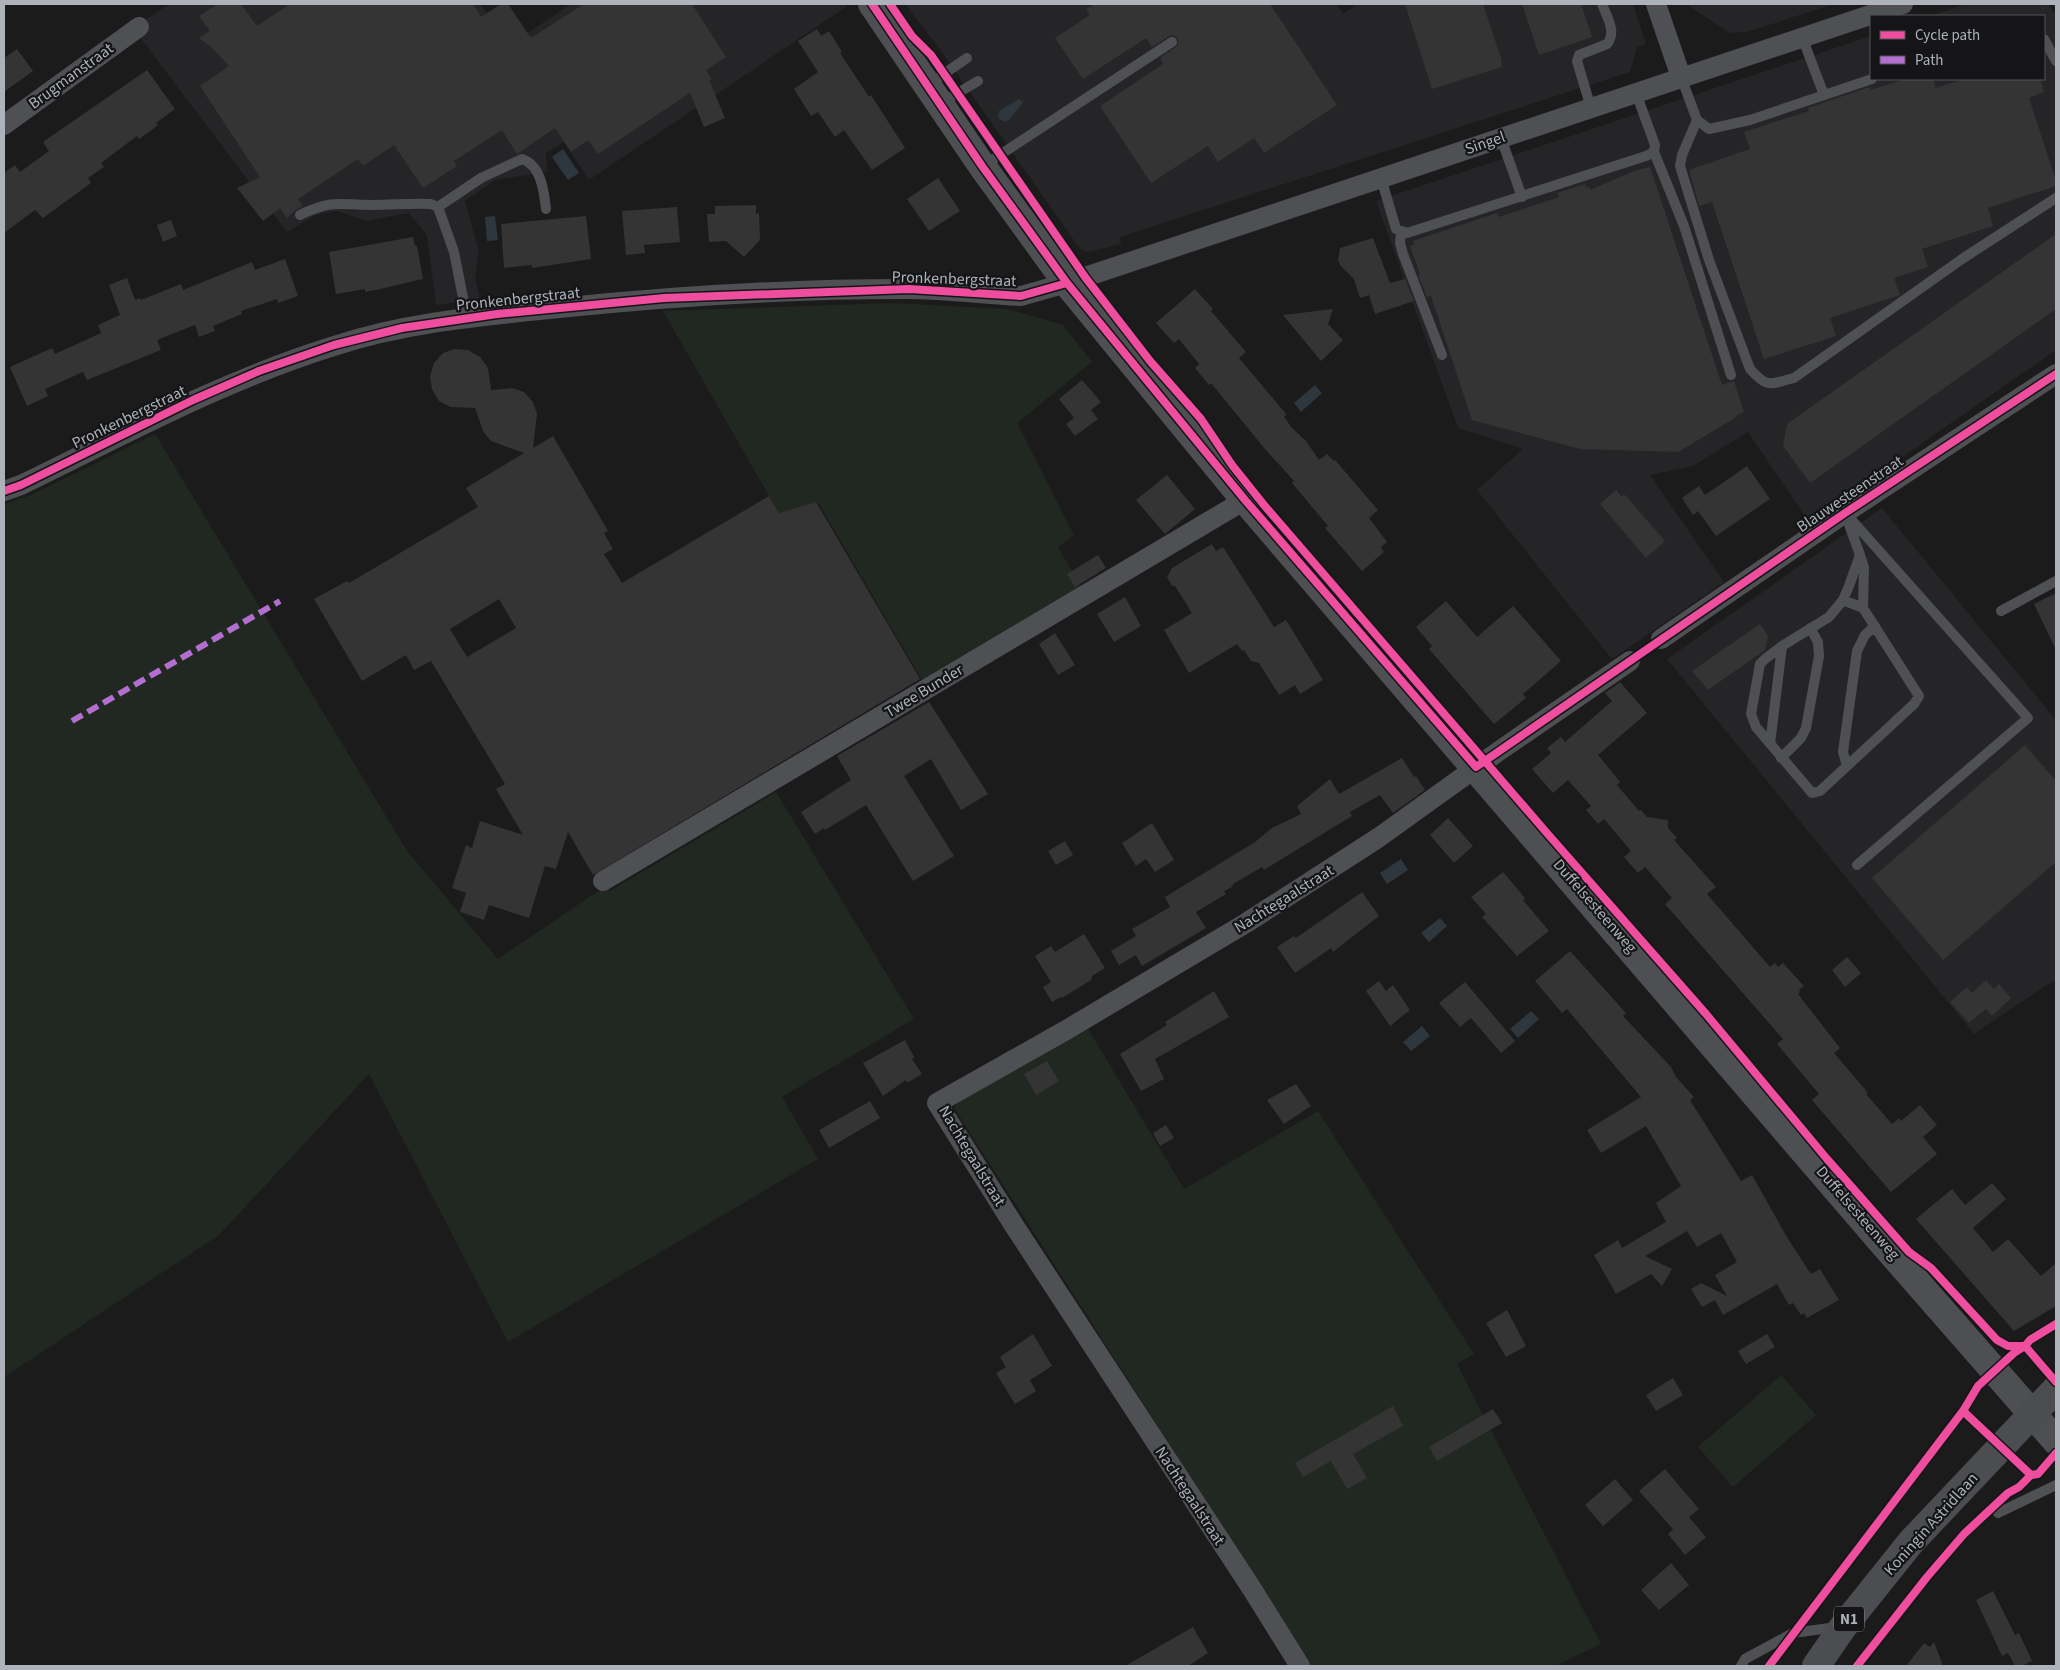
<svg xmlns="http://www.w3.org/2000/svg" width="2060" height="1670" font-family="'Source Sans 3',sans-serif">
<rect width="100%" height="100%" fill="#1b1b1b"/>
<!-- built -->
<path fill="#252527" d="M169 4H480L508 46 571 4H844L846 7 589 180 564 142 546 153 547 172 495 180 465 201 479 252 475 277 480 299 436 305 427 235 409 213 367 221 337 211 316 215 287 232 133 28Z
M905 4H1337L1343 14 1358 4H1633L1646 44 1637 47 1630 72 1120 237 1121 244 1088 252 1080 249 941 51Z
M1686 4H1834L1747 32 1730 33Z
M1967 4H2048L2056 16V350L1809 522 1748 432 1693 466 1650 475 1724 582 1612 659 1477 490 1523 449 1458 428 1376 201 1871 36V79H2044V16H1930Z
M1882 508 2056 720V979L1974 1034 1667 659Z"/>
<!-- green -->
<path fill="#212822" d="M892 303 1008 309 1063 325 1092 362 1017 423 1074 535 1058 547 1082 588 923 682 818 502 779 513 663 311Z
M155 434 407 851 498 959 592 895 606 887 610 891 776 792 914 1019 782 1097 818 1159 508 1342 369 1074 219 1235 4 1377V504L31 495Z
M1087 1027 1184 1189 1318 1111 1474 1354 1457 1364 1601 1644 1555 1666H1307L1291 1634 954 1108 957 1103Z
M1781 1375 1816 1415 1733 1487 1698 1447Z"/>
<!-- water -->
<path fill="#2e373d" d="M1019 99 1023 102 1022 104 1010 119 1005 122 998 118 999 111Z
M563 149 579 173 568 180 552 157Z
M495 216 498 240 487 241 485 217Z
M1315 385 1322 393 1301 412 1294 403Z
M1401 859 1408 870 1387 884 1380 873Z
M1440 918 1447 926 1429 942 1421 933Z
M1531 1011 1539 1019 1518 1038 1510 1029Z
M1422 1026 1430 1036 1411 1051 1403 1042Z"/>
<!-- building -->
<path fill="#343435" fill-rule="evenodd" d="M218 4H241L257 26 290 4H473L481 17 501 4H508L531 38 584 4H692L726 57 706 70 712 79 709 80 725 118 704 127 690 93 598 154 588 140 571 152 555 128 517 154 502 130 454 161 457 166 423 188 394 145 363 166 358 159 298 199 303 206 297 209 287 218 280 208 263 221 237 188 260 177 200 86 229 66 211 47 199 38 210 31 199 16Z
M1095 4H1270L1337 105 1264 153 1254 138 1218 162 1208 146 1151 183 1100 106 1163 64 1160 58 1176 47 1179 41 1176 36 1171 35 1152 47 1146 38 1083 79 1055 38 1090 15 1086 9Z
M1405 4H1483L1501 58 1502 67 1432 89Z
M1522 4H1581L1592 37 1539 55Z
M817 29 821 36 829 31 842 52 840 53 869 97 871 95 905 148 872 170 844 130 835 137 818 112 811 116 794 89 818 72 798 41Z
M17 49 33 71 4 92V58Z
M147 70 175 109 156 123 158 125 149 132 139 139 137 136 101 163 104 167 88 178 91 183 43 218 35 210 4 233V173L15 165 20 172 49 151 43 142Z
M1905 79H1933L1936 88 1964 79H2040L2044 92 2029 98 2056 181V186L1988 208 1993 226 1922 249 1928 267 1894 278 1900 295 1830 318 1836 336 1764 359 1712 202 1699 206 1689 170 1750 149 1744 132 1809 111 1808 108 1866 88 1870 87 1871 90Z
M1650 167 1722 385 1734 381 1744 412 1737 415 1738 416 1678 452 1580 449 1472 420 1431 296 1427 297 1418 275 1420 274 1410 246 1414 245 1413 241 1497 213 1499 217 1559 197 1557 193 1585 184 1586 188 1589 187 1590 190 1634 171Z
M938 178 960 211 929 231 907 199Z
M756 205V214L759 213 760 240 744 257 726 241 709 242 707 214H715V206Z
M677 207 680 242 644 245 645 253 626 255 622 211Z
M586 216 591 259 532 268V265L504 268 501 224Z
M171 220 177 236 163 242 157 225Z
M2056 234V309L1810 483 1783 446 1787 424Z
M413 237 415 246H417L423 279 380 289 365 292V289L336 294 329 252Z
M1373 238 1390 283 1405 279 1414 301 1375 314 1369 295 1360 298 1354 279 1340 265 1338 260 1340 248Z
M285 259 298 296 278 303 277 299 241 311 242 314 213 326 215 331 199 337 195 325 157 340 161 350 87 380 83 372 45 389 48 396 27 406 10 367 52 348 55 354 101 333 98 325 120 315 109 285 127 278 135 300 140 298 141 300 181 284 183 290 252 262 255 270Z
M1195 289 1213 309 1211 311 1246 352 1239 358 1287 415 1284 416 1291 427 1306 441 1319 460 1327 454 1334 461 1335 460 1378 510 1369 518 1387 542 1381 547 1384 552 1362 571 1325 528 1328 526 1292 483 1294 481 1265 449 1211 383 1209 385 1195 368 1199 364 1179 339 1174 343 1156 323Z
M1333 309 1328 324 1343 340 1321 361 1283 315Z
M455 349 468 350 480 357 488 368 491 390 512 388 524 392 533 402 537 414 533 448 553 436 608 531 604 533 613 549 604 554 622 583 769 496 779 513 816 502 920 679 593 875 568 832 556 869 545 866 529 918 489 905 484 920 460 912 466 893 452 888 466 845 472 848 480 821 523 835 496 789 505 784 431 661 414 670 406 655 362 681 314 599 347 581 349 583 478 507 466 488 524 453 491 441 483 431 475 408 451 407 439 401 432 389 430 376 434 363 443 353ZM499 599 516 628 467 657 450 629Z
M1082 380 1101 402 1091 410 1098 419 1075 436 1066 424 1074 418 1059 399Z
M1747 466 1770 499 1716 536 1698 511 1693 515 1682 498 1699 486 1705 495Z
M1167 475 1195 509 1165 534 1136 500Z
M1616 490 1622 497 1624 494 1665 541 1646 558 1600 504Z
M1212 544 1216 551 1223 547 1274 627 1286 620 1323 680 1300 694 1295 685 1279 695 1259 663 1251 661 1244 650 1242 651 1237 644 1189 673 1164 630 1192 613 1175 586H1172L1167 577 1172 568Z
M1098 555 1106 568 1075 587 1067 574Z
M2056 593V650L2034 604Z
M1125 597 1141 626 1114 642 1097 614Z
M1446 601 1477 637 1513 606 1561 661 1523 694 1526 698 1494 724 1429 649 1432 646 1416 627Z
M1760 624 1768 636 1765 650 1708 690 1692 671Z
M1055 633 1075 665 1058 675 1039 644Z
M1620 682 1647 713 1598 755 1620 782 1617 785 1639 811 1641 810 1647 817 1668 820V828L1677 838 1674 840 1716 887 1707 894 1770 967 1775 963 1778 967 1783 963 1804 986 1799 990 1800 992 1798 994 1840 1048 1834 1053 1868 1093 1866 1094 1892 1124 1899 1118 1901 1121 1920 1105 1937 1125 1923 1137 1937 1154 1891 1192 1812 1100 1819 1094 1777 1044 1783 1039 1665 904 1672 898 1645 867 1638 873 1624 857 1631 851 1604 819 1598 824 1586 810 1591 806 1568 780 1553 793 1532 769 1551 753 1547 748 1561 737 1565 742 1612 701 1605 693Z
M929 702 988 794 961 810 931 759 904 776 954 856 913 881 866 805 825 830 824 828 815 834 801 812 851 780 837 756Z
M2025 745 2056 781V862L1943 960 1872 878Z
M1402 758 1414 777 1416 776 1425 790 1393 813 1380 795 1350 812 1352 816 1264 870 1262 867 1233 884 1232 887 1224 891 1226 894 1196 912 1206 928 1142 966 1136 955 1119 965 1111 951 1136 936 1132 929 1170 907 1165 897 1255 842 1272 828 1301 814 1297 806 1330 779 1339 794Z
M1448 818 1473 846 1454 863 1430 835Z
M1152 823 1174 860 1155 872 1146 859 1136 866 1122 843Z
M1065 841 1073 855 1056 865 1048 851Z
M1503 872 1525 898 1523 900 1549 931 1517 956 1482 917 1486 914 1471 897Z
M1362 892 1379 916 1333 952 1331 948 1295 973 1277 947 1294 936 1296 938Z
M1084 934 1105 968 1092 976 1091 980 1062 998 1061 997 1052 1002 1043 987 1051 982 1035 956 1051 946 1055 952Z
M1570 951 1626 1013 1623 1016 1671 1067 1676 1077 1694 1097 1690 1100 1741 1181 1752 1175 1788 1239 1811 1274 1820 1269 1839 1300 1807 1318 1804 1313 1801 1315 1793 1303 1789 1305 1777 1284 1723 1315 1715 1300 1702 1307 1691 1289 1701 1283 1727 1296 1715 1275 1737 1262 1721 1233 1697 1247 1687 1231 1645 1256 1672 1269 1662 1286 1651 1274 1616 1294 1594 1255 1618 1240 1622 1248 1666 1222 1656 1203 1681 1186 1646 1126 1601 1153 1587 1130 1641 1097 1567 1009 1562 1013 1535 981Z
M1847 957 1861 973 1845 987 1832 970Z
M1986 980 1994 989 1999 984 2011 998 1992 1016 1986 1009 1969 1023 1950 1002 1967 987 1972 993Z
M1379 981 1386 991 1393 985 1410 1010 1390 1026 1366 991Z
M1465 982 1515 1041 1501 1053 1471 1018 1460 1027 1439 1003Z
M1214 991 1229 1017 1155 1059 1164 1079 1141 1091 1120 1054 1167 1025 1165 1022Z
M905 1040 914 1057 912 1059 922 1074 907 1083 906 1080 883 1096 863 1063Z
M1047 1061 1059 1081 1036 1095 1024 1074Z
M1296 1084 1311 1106 1284 1124 1267 1100Z
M870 1101 880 1118 829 1148 819 1130Z
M1166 1125 1174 1138 1160 1146 1153 1133Z
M1992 1183 2006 1199 1973 1228 1993 1252 2008 1239 2041 1276 2056 1263V1306L2014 1331 1916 1219 1952 1189 1965 1205Z
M1507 1310 1526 1346 1506 1357 1486 1323Z
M1033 1334 1052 1366 1030 1380 1036 1391 1015 1404 996 1373 1006 1367 1000 1357Z
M1767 1334 1775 1347 1746 1364 1738 1351Z
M1673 1378 1683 1395 1656 1411 1646 1395Z
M1393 1406 1403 1426 1353 1454 1367 1478 1347 1489 1331 1461 1303 1477 1295 1463Z
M1493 1409 1502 1423 1437 1461 1429 1447Z
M1665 1469 1699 1509 1689 1517 1706 1537 1685 1555 1668 1534 1673 1529 1639 1491Z
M1615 1479 1633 1500 1603 1526 1585 1505Z
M1671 1563 1689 1585 1659 1610 1641 1590Z
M1993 1591 2015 1635 2019 1633 2032 1661 2022 1666H2015L2008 1653 2002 1656 1976 1600Z
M1193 1627 1208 1653 1188 1666H1125Z
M1934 1642 1943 1666H1906L1924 1643 1930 1647Z"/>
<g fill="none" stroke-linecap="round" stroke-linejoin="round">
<!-- lane -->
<path stroke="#4f5054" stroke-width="10" d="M1802 37 1824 95
M2044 39 2056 61
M1681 77 1697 120 1709 129 1750 120 1872 79
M929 84 967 58
M941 103 978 81
M1591 108 1577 61 1579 55 1607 44C1617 32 1607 17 1602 4
M1697 120 1682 155 1680 166 1709 260 1750 369C1768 389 1770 384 1794 378L1962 259 2056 198
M1501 138 1522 197
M1654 152 1684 226 1731 375
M983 166 1172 42
M1381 178 1396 229 1407 233 1646 156 1654 152 1655 145 1636 93
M438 207 481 178 522 159C541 165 544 191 546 209
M300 215C333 199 339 205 372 205 392 205 411 203 431 204L438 207 454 252 467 318
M1401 232 1400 243 1403 254 1442 355
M1845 513 1860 555 1849 586 1843 600 1829 617 1782 646 1765 659 1760 664 1751 714 1756 727 1812 793 1820 791 1914 704 1919 696 1863 608 1864 567 1860 555
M1849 517 2028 718 1857 865
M1843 600 1863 608
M2001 611 2056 581
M1770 744 1782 646
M1781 758 1801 738 1806 728 1819 656 1818 642 1810 628
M1847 766 1843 752 1857 651 1865 635 1875 626
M1998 1513 2056 1485
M1741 1666 1745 1659 1793 1633 1837 1627"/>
<!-- street -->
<path stroke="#4f5054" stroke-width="20" d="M1656 4 1681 77
M4 125 139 27
M4 491 21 485C124 435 224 380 334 346 407 322 483 316 559 308 674 296 790 289 906 289 944 289 983 294 1021 296L1067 283 1903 4
M1661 639 1845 513 2056 374
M603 881 1245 500
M1300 1666 1252 1589 1015 1227 937 1103 1068 1029 1246 923 1378 838 1499 751 1630 661"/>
<!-- secondary -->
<path stroke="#4e4f52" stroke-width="28" d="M872 4 982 166 1067 283 1245 500 1880 1240 2056 1441"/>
<!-- primary -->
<path stroke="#4c4d50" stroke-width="28" d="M1816 1666 1843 1627 1911 1542 2056 1389"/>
<!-- quiet -->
<path stroke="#b36fd0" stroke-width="6" stroke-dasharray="12 6" stroke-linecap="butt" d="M72 721 280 601"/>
<defs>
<path id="cycleway" d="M872 4 982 166 1067 283 1245 500 1476 767 1845 513 2056 374
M890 4 912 36 931 55 1085 277 1150 361 1201 419 1232 465 1264 505 1546 832 1706 1014 1827 1159 1909 1252 1931 1268 1997 1340 2008 1346H2025L2056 1382
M4 491 21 485 193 400 259 371 334 345 402 328 497 314 664 298 909 289 1021 296 1067 283
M1963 1411 2031 1475
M1769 1666 1963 1411 1978 1386 2014 1353 2025 1346 2030 1340 2056 1324
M1857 1666 1927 1577 1964 1534 2008 1493 2019 1487 2031 1475 2038 1474 2056 1453"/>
</defs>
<!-- cycleway casing -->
<use href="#cycleway" stroke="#151517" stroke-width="11"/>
<!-- cycleway -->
<use href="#cycleway" stroke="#ef4d9e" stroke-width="8"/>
</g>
<g text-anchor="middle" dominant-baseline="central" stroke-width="4.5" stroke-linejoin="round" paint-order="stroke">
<!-- shield labels -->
<rect fill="#151517" stroke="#7f838a" stroke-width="1" x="1834" y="1606.5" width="30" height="25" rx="4"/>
<g font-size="15" font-weight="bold" fill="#adb2bb">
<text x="1849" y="1619">N1</text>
</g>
<!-- street labels -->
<g font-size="16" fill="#adb2bb" stroke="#151517">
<text transform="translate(71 76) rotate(-36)">Brugmanstraat</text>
<text transform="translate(1485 143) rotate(-19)">Singel</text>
<text transform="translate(954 279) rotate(2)">Pronkenbergstraat</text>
<text transform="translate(518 299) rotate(-6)">Pronkenbergstraat</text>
<text transform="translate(129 417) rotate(-26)">Pronkenbergstraat</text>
<text transform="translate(1850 494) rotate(-34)">Blauwesteenstraat</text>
<text transform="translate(924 691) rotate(-31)">Twee Bunder</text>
<text transform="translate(1284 899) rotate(-32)">Nachtegaalstraat</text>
<text transform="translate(1595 906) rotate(49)">Duffelsesteenweg</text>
<text transform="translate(972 1156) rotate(59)">Nachtegaalstraat</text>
<text transform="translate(1858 1213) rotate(49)">Duffelsesteenweg</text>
<text transform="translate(1190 1496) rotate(57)">Nachtegaalstraat</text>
<text transform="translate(1931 1524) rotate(-48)">Koningin Astridlaan</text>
</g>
</g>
<!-- border -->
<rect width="2060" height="1670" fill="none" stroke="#adb2bb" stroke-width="10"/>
<!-- legend -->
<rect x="1870" y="15" width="175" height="65" fill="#151517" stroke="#525459"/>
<rect x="1880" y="31" width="25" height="8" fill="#ef4d9e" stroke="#525459"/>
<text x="1915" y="40" font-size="15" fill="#adb2bb">Cycle path</text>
<rect x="1880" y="56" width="25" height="8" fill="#b36fd0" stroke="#525459"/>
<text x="1915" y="65" font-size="15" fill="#adb2bb">Path</text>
</svg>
